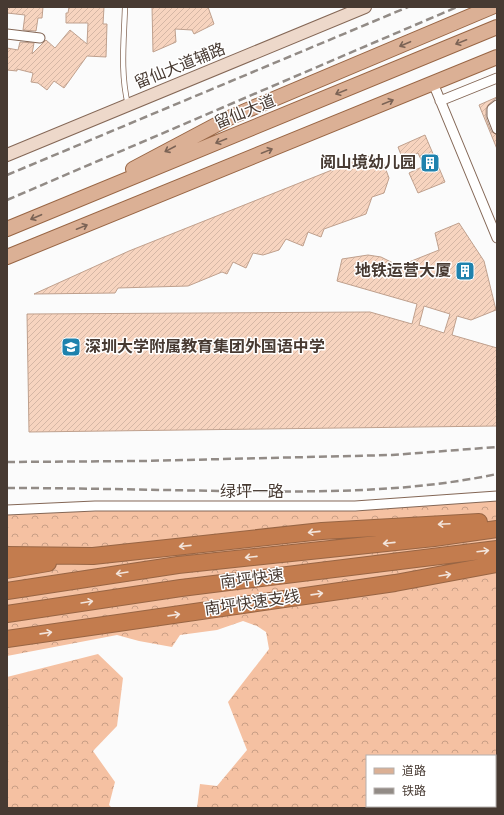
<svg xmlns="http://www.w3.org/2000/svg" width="504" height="815" font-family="Spectral,'Noto Sans SC',serif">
<defs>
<pattern id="forest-crowns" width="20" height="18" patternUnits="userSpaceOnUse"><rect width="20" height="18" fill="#f5c1a2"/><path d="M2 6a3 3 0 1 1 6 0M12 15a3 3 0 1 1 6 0" fill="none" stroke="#c89e85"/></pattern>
<pattern id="building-hatch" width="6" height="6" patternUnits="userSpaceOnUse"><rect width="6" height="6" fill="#f7d4bf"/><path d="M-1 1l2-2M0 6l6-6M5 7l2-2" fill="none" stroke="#d5b7a5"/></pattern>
</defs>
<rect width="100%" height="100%" fill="#fbfbfb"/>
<!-- forest -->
<path fill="url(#forest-crowns)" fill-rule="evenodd" d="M497 498V808H197L200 784 217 786 247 750 228 702 269 649 266 632 257 626 243 621 217 630 180 635 172 647 139 641 117 635 7 656V514ZM367 756H495V806H367Z
M98 654 123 678 117 726 93 751 115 782 109 805 112 808H7V677Z"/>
<!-- building -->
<path fill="url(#building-hatch)" stroke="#bfa08d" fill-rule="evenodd" d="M7 7H43L42 18H38L36 31 23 30 25 15 7 13Z
M69 7H104L103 24H107L106 57 87 56 64 88 54 81 47 90 38 83 31 82 33 73 17 69V71L7 70V48L18 50 20 42 34 43 32 54 46 40 55 48 70 30 87 44 88 23H66V13H68Z
M152 7H208L214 24 194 34 192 30 175 29 176 42 153 52Z
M497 97 488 105 486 109V118L491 131 497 135V149L479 105Z
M425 135 445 182 418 193 409 173 424 166 418 153 403 160 398 147Z
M367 156 383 162 389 178 384 193 372 197 366 214 324 229 321 237 308 232 303 246 286 239 279 250 263 255 253 253 246 268 233 262 227 274 222 272 188 286 118 288 115 293 34 294 129 251Z
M459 223 484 261 496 310 471 320 457 316 452 335 497 348V426L29 432 27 314 370 312 412 324 417 304 337 281 342 259 368 255 381 257 399 266 439 250 435 233ZM424 306 450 314 444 333 419 325Z"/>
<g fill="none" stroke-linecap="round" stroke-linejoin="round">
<defs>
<path id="lane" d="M125 7C124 40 120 72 128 105"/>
<path id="street" d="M7 34 40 38
M433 83 497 238
M440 101 497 78
M497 105 492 109V116L497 129
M7 510 95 506H355L497 496"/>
<path id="secondary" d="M7 155 365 7"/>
<path id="primary" d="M133 169 231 117 492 7
M7 229 497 27
M7 257 497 57"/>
<path id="highway" d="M7 555 93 556 322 531 479 522
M7 570 48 563
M7 591 178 565 434 538 497 529
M7 614 181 588 497 549
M7 639 395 583 497 564"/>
</defs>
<!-- lane casing -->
<use href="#lane" stroke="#846756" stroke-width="6"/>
<!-- street casing -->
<use href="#street" stroke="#846756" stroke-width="11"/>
<!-- secondary casing -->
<use href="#secondary" stroke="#846756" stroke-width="14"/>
<!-- primary casing -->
<use href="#primary" stroke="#986544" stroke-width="16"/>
<!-- highway casing -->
<use href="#highway" stroke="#986544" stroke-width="18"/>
<!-- lane -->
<use href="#lane" stroke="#fff" stroke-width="4.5"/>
<!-- street -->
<use href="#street" stroke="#fff" stroke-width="9"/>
<!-- secondary -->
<use href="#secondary" stroke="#edd8ca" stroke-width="12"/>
<!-- primary -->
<use href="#primary" stroke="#dbb095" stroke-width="14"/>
<!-- highway -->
<use href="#highway" stroke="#c37c4e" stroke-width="16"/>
<!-- rail -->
<path stroke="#928b86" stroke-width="2.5" stroke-dasharray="8 4" stroke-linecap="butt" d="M7 175 408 7
M7 200 457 7
M7 462 142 461 392 455 497 447
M7 488C80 488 153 490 225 491 317 492 407 493 497 474"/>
</g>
<!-- one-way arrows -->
<defs><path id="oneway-shaft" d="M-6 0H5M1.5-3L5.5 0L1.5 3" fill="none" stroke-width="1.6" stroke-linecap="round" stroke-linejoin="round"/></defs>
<g stroke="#7b6355">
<use href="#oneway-shaft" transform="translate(461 42) rotate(158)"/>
<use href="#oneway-shaft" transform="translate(405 44) rotate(157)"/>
<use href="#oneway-shaft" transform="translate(341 92) rotate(158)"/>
<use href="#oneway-shaft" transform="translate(388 102) rotate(-22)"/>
<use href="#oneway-shaft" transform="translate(221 141) rotate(158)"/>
<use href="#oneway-shaft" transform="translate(170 149) rotate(152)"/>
<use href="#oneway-shaft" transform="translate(267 151) rotate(-22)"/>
<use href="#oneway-shaft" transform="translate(36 217) rotate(157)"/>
<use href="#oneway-shaft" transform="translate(82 227) rotate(-22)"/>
</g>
<g stroke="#f3e5dc">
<use href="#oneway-shaft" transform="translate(444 524) rotate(177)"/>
<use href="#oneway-shaft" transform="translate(314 532) rotate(174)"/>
<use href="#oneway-shaft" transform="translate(389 543) rotate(174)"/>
<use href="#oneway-shaft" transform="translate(185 546) rotate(174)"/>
<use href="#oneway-shaft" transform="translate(483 551) rotate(-7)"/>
<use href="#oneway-shaft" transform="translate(251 557) rotate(174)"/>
<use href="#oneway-shaft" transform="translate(122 573) rotate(171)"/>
<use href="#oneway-shaft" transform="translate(445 575) rotate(-9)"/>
<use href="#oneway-shaft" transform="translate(317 594) rotate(-8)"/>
<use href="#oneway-shaft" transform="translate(87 602) rotate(-9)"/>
<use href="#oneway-shaft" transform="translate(174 615) rotate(-8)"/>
<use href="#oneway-shaft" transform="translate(46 633) rotate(-8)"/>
</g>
<!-- icons -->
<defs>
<symbol id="building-square" viewBox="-11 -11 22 22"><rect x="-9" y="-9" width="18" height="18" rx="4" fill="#1f82ad" stroke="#fff"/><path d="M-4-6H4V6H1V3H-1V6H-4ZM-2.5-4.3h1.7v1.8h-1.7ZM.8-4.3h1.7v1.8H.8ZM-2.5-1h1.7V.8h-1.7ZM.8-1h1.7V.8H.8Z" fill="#fff"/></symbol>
<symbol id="school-square" viewBox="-11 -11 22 22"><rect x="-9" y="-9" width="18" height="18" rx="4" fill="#1f82ad" stroke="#fff"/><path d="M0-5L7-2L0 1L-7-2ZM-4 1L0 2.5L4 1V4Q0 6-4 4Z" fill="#fff"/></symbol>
</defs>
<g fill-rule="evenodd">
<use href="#building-square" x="419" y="152" width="22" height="22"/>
<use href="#building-square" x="454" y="260" width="22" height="22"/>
<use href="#school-square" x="60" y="336" width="22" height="22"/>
</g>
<g text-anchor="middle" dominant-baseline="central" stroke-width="3" stroke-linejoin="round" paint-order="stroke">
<!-- street labels -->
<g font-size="16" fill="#473a32" stroke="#fff">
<text transform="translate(180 66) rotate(-22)">留仙大道辅路</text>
<text transform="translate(245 112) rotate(-22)">留仙大道</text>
<text x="252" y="492">绿坪一路</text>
<text transform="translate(252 579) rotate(-7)">南坪快速</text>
<text transform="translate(252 603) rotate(-8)">南坪快速支线</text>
</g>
<!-- poi labels -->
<g font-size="16" font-weight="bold" fill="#473a32" stroke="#fff" text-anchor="end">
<text x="416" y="163">阅山境幼儿园</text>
<text x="451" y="271">地铁运营大厦</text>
<text x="85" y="347" text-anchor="start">深圳大学附属教育集团外国语中学</text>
</g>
</g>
<!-- border -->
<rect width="504" height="815" fill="none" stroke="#473a32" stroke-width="16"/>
<!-- legend -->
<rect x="366" y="755" width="130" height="52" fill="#ffffff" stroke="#b5b0ad"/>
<rect x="374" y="768" width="20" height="6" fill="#dbb095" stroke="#b5b0ad"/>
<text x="402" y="775" font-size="12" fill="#473a32">道路</text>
<rect x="374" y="788" width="20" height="6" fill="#928b86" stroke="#b5b0ad"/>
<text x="402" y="795" font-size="12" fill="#473a32">铁路</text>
</svg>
